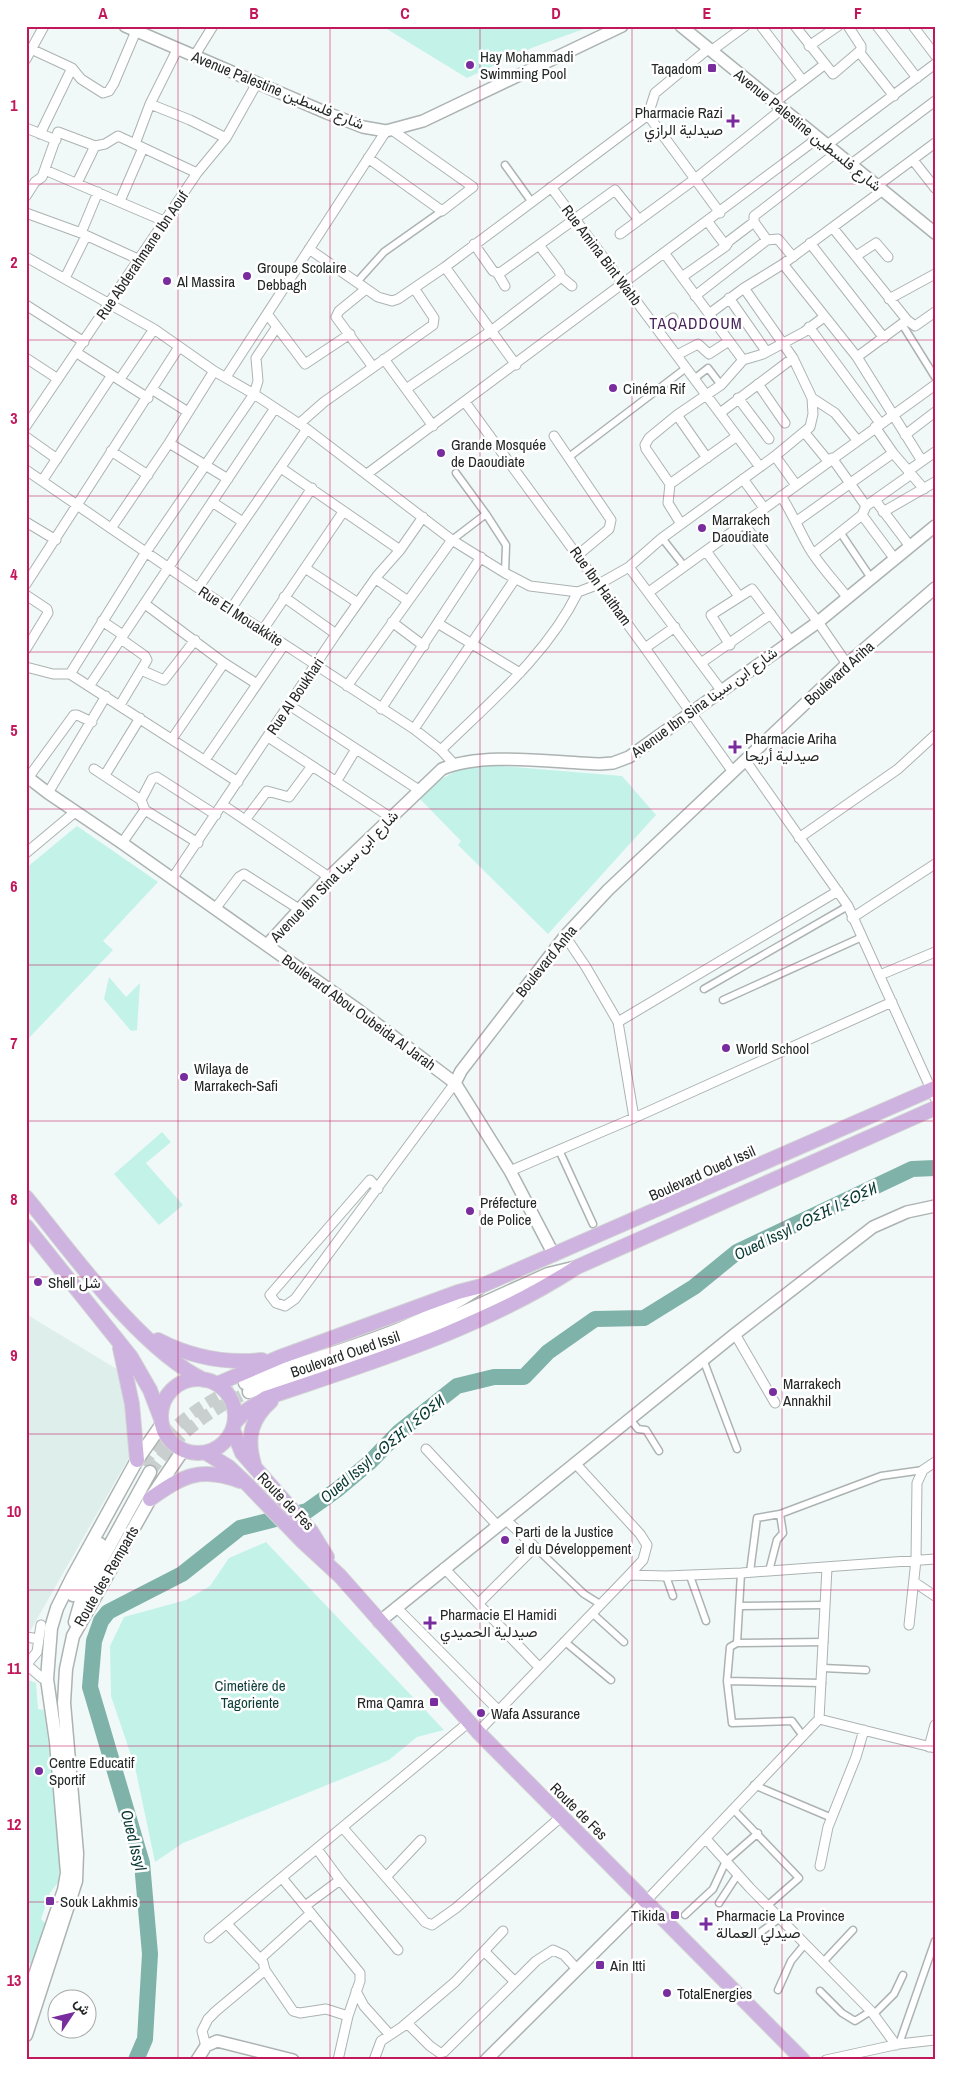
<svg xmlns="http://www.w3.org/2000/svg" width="961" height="2086" font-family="'Archivo Narrow',Vazirmatn,'Noto Sans Tifinagh',sans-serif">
<rect width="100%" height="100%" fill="#f1f9f8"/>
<!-- built -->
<path fill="#ddeeeb" d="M26 1314 120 1371 131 1454 29 1633H26Z"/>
<!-- green -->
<path fill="#c3f2e9" d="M382 26H592L534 47 467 78Z
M489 765 622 776 656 815 548 934 458 845 461 841 420 799 440 780 461 768Z
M77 826 158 882 103 941 113 950 26 1041V868Z
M109 977 126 997 140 983 137 1030 131 1031 104 999Z
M162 1132 171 1142 146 1163 183 1205 159 1225 114 1174Z
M266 1542 444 1730 417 1737 389 1760 183 1843 155 1862 135 1767 111 1696 110 1646 124 1617 186 1600 210 1586 229 1558Z
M26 1679 36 1683 38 1709 44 1710 60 1833 59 1881 50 1893 41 1919 47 1925 31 1964 26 1962Z"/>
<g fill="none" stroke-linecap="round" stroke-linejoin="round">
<!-- river -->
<path stroke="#7fb2a9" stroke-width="16" d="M136 2060 145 2039 150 1954 142 1863 90 1687 94 1641 101 1621 108 1612 182 1574 240 1528 307 1511 338 1489 370 1462 399 1432 457 1386 494 1377H524L548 1352 595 1319 644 1318 694 1287 737 1252 912 1169 935 1168"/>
<!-- secondary-tunnel -->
<path stroke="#c8cfce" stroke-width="12" stroke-dasharray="12 6" stroke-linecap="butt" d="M143 1465C168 1426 204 1402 245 1383
M150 1472C177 1435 207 1411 249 1392"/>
<defs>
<path id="pedestrian" d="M505 165 531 201
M357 282 384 252 442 211
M902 324 935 377
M694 379 708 368 721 385
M569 457 686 368
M456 473 486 514 506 545 505 573
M840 532 871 578
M662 538 684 566
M452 540 486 514
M704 989 848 906
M723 1000 862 937
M559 1150 593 1224
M703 1359 737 1449
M630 1419 638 1429 646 1430 659 1451
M535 1547 584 1594 600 1604
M769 1571 777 1540 783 1533 780 1514
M750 1572 757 1518 780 1514 881 1476 923 1470
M741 1573 737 1643 730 1647 727 1681 732 1723 792 1721 803 1736
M666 1576 673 1596
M690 1576 706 1621
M739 1606 825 1605
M592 1613 624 1642
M564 1641 611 1680
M737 1643 824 1642
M823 1668 866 1670
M727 1681 822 1683
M754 1785 832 1818
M733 1809 799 1878 767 1906
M719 1903 738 1874
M685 1915 713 1889 726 1861 758 1833
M758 1934 780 1918
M824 1961 853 1930
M778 1990 791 1961 805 1944
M820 1991 842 2013 855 2021 871 2011
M874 2014 894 1994 903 1975
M899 2044 935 1941"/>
<path id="minor" d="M761 26 803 81
M795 26 833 74 861 50V46L848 26
M877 26 917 78
M913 26 935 55
M809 46 838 26
M31 49 72 68 81 79 103 93 109 91 114 83 136 31
M711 51 745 26
M860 53 894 96
M195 55 213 26
M26 59 44 26
M774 103 824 65
M150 104 190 120 226 138
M648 115 720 213
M26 128 56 140
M40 134 72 68
M135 144 150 104 177 50
M827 145 935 64
M368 158 442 211 473 187 392 130
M913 160 935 188
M850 165 935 101
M45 170 164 221
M77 183 95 146
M877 186 935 143
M551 187 760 467
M26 196 35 182 42 177 58 132 95 146 105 144 118 136 197 173
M120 201 143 148
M26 213 81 233 138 259
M708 222 726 246
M754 222 767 240
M833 228 907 320
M81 233 98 192
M620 234 695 179 782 109
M810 243 884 338
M474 244 493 271 500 273 615 190 639 220
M309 249 378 297 392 301 398 299 445 267 648 115 655 93 708 49
M665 254 743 360
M856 256 876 243 888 257
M26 257 154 329 214 371 254 394 307 429 452 540 505 573 530 586 578 592 599 584 629 567 662 538 775 456 810 427 813 414 812 398 793 358 744 288
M783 264 857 357 922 461
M445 267 516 365
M498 274 505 286
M560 276 572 286
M682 277 726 246 729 241 754 222V216L836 153
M65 278 86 236
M366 289 339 311 336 317 373 367
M695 296 767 240 778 239 793 257
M729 298 766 351
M889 299 935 274
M26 305 84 342
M709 314 744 288 783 264 883 190
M268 315 305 364 350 334
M809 327 880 423
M657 329 673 318
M77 353 148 398
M677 355 698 344 709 354 729 341
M857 357 907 320 915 326 935 312
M26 358 58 379
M384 359 433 426
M226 377 386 131
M120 379 154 329
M758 384 785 423
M406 389 491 331 560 278V273L539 245
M153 390 188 412
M738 398 769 439
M812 398 835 413 857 440
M465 402 645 648 733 772
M720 413 793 358
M677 415 707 458
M299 424 324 402 433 325 434 318 414 288
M26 426 197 173 226 138 257 83
M875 427 893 453 924 489
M805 433 828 461
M905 435 935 412
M554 436 611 520 609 529 578 555
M26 437 57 459
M169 443 228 479
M111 451 148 475
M775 456 796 485
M832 458 866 506
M281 468 400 550
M26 470 198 588 414 729 441 750 454 764
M908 471 935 452
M367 474 818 138
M743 479 764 508
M42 481 112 375
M670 484 737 436
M781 496C793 514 800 533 811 551 822 568 836 583 848 598
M875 500 909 545
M212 502 243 522
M883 512 935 482
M862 515 894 558
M797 521 893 453
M26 522 56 540
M743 523 818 622 847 664
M681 524 668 503 670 484 646 449 645 445 649 438 677 415 721 385 743 360 763 354 804 332 824 317
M112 527 169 443 214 371
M706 551 738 595
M813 554 862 515 866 506 910 475
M629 567 721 690
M305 568 358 603
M376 579 408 601
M26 584 179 347
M198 588 307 429
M649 592 935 385
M26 595 47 609 48 613 26 649
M284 597 336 634
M145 604 224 663 257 684
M231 609 312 488
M102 621 123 635
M392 622 424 646
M439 624 520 673
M262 631 343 512
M730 645 711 615 752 589 790 640
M645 648 675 627
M701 663 771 614
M26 667 53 674H70L238 782
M141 670 164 680 195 640
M70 674 146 552 254 394 258 381 256 358 276 328
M90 685 275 408
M347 686 452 540
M120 705 147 660 145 656 121 639
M289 705 419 790
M381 709 481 557
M414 729 515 579
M268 737 390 817
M172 739 224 663
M441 750C491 701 547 655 578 592
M205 760 284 645
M745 760 848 906 935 1098
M94 769 141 800 145 810 198 843
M105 775 140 718
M28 778 74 715H77L92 722
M336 782 356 749
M48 793 106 696
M141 800 152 779 157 777 216 815
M223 805 329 877
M245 820 267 791 289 797 312 766
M799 838 898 769 935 735
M122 843 145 810
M26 853 75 812
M172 879 336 634 377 576 400 550 423 517
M215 909 239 877 244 874 299 909
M852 918 935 864
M565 936 586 967 618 1022 634 1118
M880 975 935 952
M618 1022 838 891
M510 1171 634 1118 892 1002
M378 1189 370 1180 270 1295 276 1303 285 1306 295 1299 455 1083
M735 1334 775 1403
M426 1449 497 1525
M444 1568 539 1667
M629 1575 666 1576 741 1573 935 1559
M914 1582 935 1596
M479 1603 535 1547 505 1519
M396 1607 498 1710
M909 1625 916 1560 917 1483 923 1470 935 1462
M26 1637 39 1639
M26 1665 37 1652 41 1625
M27 1665 42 1678 47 1679
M819 1719 935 1748
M478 1732 629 1575 643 1560 647 1545 640 1534 575 1463
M929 1747 935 1725
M343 1828 425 1922 432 1925 456 1908 562 1816
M706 1839 750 1888 871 2011 896 2045
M820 1866 828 1827 856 1757 864 1730
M387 1876 421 1840
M282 1878 360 1973V1981L348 2016 338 2060
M340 1880 398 1950
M646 1901 819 1719 827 1568
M305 1906 340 1880 317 1849
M227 1924 263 1962 265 1970 293 2011 300 2013 326 2009 348 2016
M209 1938 469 1722
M484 1951 515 1982 536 1961 553 1950 564 1955 577 1969
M260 1959 311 1913
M356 1991 364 2006 390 2035
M407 2023 430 2046 440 2053 444 2052 515 1982
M206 2046 202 2031 208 2019 216 2011 265 1970
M374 2060 381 2041 402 2027 455 1982 503 1931
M826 2060 899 2044 935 2040"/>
<path id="tertiary" d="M125 26 327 113 363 127 386 131 423 121 622 26
M681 26 935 233
M26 776 48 793 122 843 357 1009 455 1083 510 1171 554 1255
M267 945 329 877 442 769C484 751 554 763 600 764L613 763 629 757 818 622 935 526
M455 1083 461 1071 565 936 608 890 847 664 935 588
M379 1622 735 1334 873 1227 907 1212 935 1206
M197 2060 206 2046 217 2041 293 2060
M486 2060 646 1901"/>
<path id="secondary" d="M245 1383C324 1353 409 1335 479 1288
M249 1392 402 1340 548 1274 573 1268
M73 1595 100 1544
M75 1622 83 1594 150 1472
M26 2001 64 1890 67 1873 56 1742 47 1679 51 1628 57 1608 72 1578 137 1460 162 1424
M26 2035 76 1881 77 1853 64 1703 66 1669 73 1636 150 1499 183 1450"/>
<path id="primary" d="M26 1197C72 1253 140 1349 204 1380
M26 1226 131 1357 150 1390 161 1419
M158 1340C191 1357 225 1364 262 1360
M120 1348 132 1404 137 1460
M161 1416a37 37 0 1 1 74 0a37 37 0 1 1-74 0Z
M217 1384 280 1357 458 1292 481 1286 935 1088
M235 1422 247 1410 266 1398C372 1362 482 1329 577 1267L935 1108
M233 1430 242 1453 311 1531 327 1557
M206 1453 229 1467 248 1485 301 1540 340 1576 478 1732 803 2060
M254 1464C246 1438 251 1419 271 1401
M150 1499C183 1476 200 1466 240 1481"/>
</defs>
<!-- pedestrian casing -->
<use href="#pedestrian" stroke="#acb3b2" stroke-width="9"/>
<!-- minor casing -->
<use href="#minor" stroke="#acb3b2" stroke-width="11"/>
<!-- tertiary casing -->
<use href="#tertiary" stroke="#acb3b2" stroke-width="14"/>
<!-- secondary casing -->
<use href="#secondary" stroke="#acb3b2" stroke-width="15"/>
<!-- primary casing -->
<use href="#primary" stroke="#d3d4d4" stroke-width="16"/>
<!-- pedestrian -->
<use href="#pedestrian" stroke="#fff" stroke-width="6"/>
<!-- minor -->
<use href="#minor" stroke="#fff" stroke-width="9"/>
<!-- tertiary -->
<use href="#tertiary" stroke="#fff" stroke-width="11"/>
<!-- secondary -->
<use href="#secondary" stroke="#fff" stroke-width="12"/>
<!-- primary -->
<use href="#primary" stroke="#ceb2df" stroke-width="14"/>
</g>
<!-- grid -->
<path fill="none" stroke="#c2185b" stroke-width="1" stroke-opacity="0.55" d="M178 26V2060M330 26V2060M480 26V2060M632 26V2060M782 26V2060M26 184H935M26 340H935M26 496H935M26 652H935M26 809H935M26 965H935M26 1121H935M26 1277H935M26 1434H935M26 1590H935M26 1746H935M26 1902H935"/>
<!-- markers -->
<g fill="#792c9e" stroke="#fff" stroke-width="2">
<circle cx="470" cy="65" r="5"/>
<rect x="707" y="63" width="10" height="10" rx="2.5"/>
<path d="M730.5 113.5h5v5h5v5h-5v5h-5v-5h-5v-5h5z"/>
<circle cx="247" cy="276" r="5"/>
<circle cx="167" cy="281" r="5"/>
<circle cx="613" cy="388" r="5"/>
<circle cx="441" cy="453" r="5"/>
<circle cx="702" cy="528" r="5"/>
<path d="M732.5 739.5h5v5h5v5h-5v5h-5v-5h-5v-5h5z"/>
<circle cx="726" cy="1048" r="5"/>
<circle cx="184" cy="1077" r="5"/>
<circle cx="470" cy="1211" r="5"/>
<circle cx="38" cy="1282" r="5"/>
<circle cx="773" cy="1392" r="5"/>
<circle cx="505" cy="1540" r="5"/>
<path d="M427.5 1615.5h5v5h5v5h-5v5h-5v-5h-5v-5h5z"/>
<rect x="429" y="1697" width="10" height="10" rx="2.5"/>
<circle cx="481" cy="1713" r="5"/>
<circle cx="39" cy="1771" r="5"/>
<rect x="45" y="1896" width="10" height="10" rx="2.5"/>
<rect x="670" y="1910" width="10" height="10" rx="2.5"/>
<path d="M703.5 1916.5h5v5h5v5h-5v5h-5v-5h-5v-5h5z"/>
<rect x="595" y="1960" width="10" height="10" rx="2.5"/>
<circle cx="667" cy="1993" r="5"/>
</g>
<g text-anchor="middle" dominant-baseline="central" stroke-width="5" stroke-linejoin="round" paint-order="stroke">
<!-- poi labels -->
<g font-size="15" fill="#242726" stroke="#fff" text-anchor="start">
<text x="480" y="56">Hay Mohammadi<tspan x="480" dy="17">Swimming Pool</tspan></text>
<text x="702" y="68" text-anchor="end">Taqadom</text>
<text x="723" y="112" text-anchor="end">Pharmacie Razi<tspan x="723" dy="17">صيدلية الرازي</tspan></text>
<text x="257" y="267">Groupe Scolaire<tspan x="257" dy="17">Debbagh</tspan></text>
<text x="177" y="281">Al Massira</text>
<text x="623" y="388">Cinéma Rif</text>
<text x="451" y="444">Grande Mosquée<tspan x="451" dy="17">de Daoudiate</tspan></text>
<text x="712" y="519">Marrakech<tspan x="712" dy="17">Daoudiate</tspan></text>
<text x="745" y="738">Pharmacie Ariha<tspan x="745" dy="17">صيدلية أريحا</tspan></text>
<text x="736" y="1048">World School</text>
<text x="194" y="1068">Wilaya de<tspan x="194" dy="17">Marrakech-Safi</tspan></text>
<text x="480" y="1202">Préfecture<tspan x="480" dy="17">de Police</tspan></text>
<text x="48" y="1282">Shell شل</text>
<text x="783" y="1383">Marrakech<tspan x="783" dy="17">Annakhil</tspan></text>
<text x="515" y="1531">Parti de la Justice<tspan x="515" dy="17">el du Développement</tspan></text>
<text x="440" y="1614">Pharmacie El Hamidi<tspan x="440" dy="17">صيدلية الحميدي</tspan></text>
<text x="424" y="1702" text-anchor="end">Rma Qamra</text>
<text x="491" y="1713">Wafa Assurance</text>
<text x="49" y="1762">Centre Educatif<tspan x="49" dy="17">Sportif</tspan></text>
<text x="60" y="1901">Souk Lakhmis</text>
<text x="665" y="1915" text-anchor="end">Tikida</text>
<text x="716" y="1915">Pharmacie La Province<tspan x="716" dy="17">صيدلي العمالة</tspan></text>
<text x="610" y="1965">Ain Itti</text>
<text x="677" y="1993">TotalEnergies</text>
</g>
<!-- street labels -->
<g font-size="15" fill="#242726" stroke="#fff">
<text transform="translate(278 90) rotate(22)">Avenue Palestine شارع فلسطين</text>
<text transform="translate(808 130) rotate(39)">Avenue Palestine شارع فلسطين</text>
<text transform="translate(142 255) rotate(-56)">Rue Abderahmane Ibn Aouf</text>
<text transform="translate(602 255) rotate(53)">Rue Amina Bint Wahb</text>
<text transform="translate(601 586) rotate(54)">Rue Ibn Haitham</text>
<text transform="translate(241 616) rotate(33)">Rue El Mouakkite</text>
<text transform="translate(839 673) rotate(-42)">Boulevard Ariha</text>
<text transform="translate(295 696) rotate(-56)">Rue Al Boukhari</text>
<text transform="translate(704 702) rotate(-36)">Avenue Ibn Sina شارع ابن سينا</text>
<text transform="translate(334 876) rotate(-46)">Avenue Ibn Sina شارع ابن سينا</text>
<text transform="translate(546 961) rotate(-51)">Boulevard Anha</text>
<text transform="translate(359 1012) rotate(36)">Boulevard Abou Oubeida Al Jarah</text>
<text transform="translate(702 1173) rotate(-24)">Boulevard Oued Issil</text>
<text transform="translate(345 1354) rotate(-19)">Boulevard Oued Issil</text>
<text transform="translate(286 1501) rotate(46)">Route de Fes</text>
<text transform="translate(106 1576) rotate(-60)">Route des Remparts</text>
<text transform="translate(579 1811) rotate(45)">Route de Fes</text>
</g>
<!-- park labels -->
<g font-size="15" fill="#0e3e38" stroke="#fff">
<text x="250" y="1685">Cimetière de<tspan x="250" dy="17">Tagoriente</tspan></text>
</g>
<!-- neighbourhood labels -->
<g font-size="16" letter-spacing="1" fill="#48245b" stroke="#fff">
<text x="696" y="323">TAQADDOUM</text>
</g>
<!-- water labels -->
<g font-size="16" font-style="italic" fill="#093a34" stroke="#fff">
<text transform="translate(805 1221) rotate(-26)">Oued Issyl ⴰⵙⵉⴼ ⵏ ⵉⵙⵉⵍ</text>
<text transform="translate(382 1449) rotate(-40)">Oued Issyl ⴰⵙⵉⴼ ⵏ ⵉⵙⵉⵍ</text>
<text transform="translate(134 1840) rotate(76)">Oued Issyl</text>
</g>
</g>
<!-- border -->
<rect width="961" height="2086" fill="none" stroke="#ffffff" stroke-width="55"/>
<!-- north arrow -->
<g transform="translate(72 2014) rotate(55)"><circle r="24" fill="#ffffff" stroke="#a7a9a8"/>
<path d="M0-4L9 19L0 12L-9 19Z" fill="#792c9e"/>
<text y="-8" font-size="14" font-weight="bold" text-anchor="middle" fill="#242726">ش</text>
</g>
<rect x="28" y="28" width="906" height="2030" fill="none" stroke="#c2185b" stroke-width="2"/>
<g font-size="16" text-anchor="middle" font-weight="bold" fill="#c2185b">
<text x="103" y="19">A</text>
<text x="254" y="19">B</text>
<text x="405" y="19">C</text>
<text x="556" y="19">D</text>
<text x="707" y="19">E</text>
<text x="858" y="19">F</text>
<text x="14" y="111">1</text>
<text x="14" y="268">2</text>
<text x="14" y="424">3</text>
<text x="14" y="580">4</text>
<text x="14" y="736">5</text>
<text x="14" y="892">6</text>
<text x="14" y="1049">7</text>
<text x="14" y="1205">8</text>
<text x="14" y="1361">9</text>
<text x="14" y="1517">10</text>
<text x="14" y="1674">11</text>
<text x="14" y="1830">12</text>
<text x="14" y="1986">13</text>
</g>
</svg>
